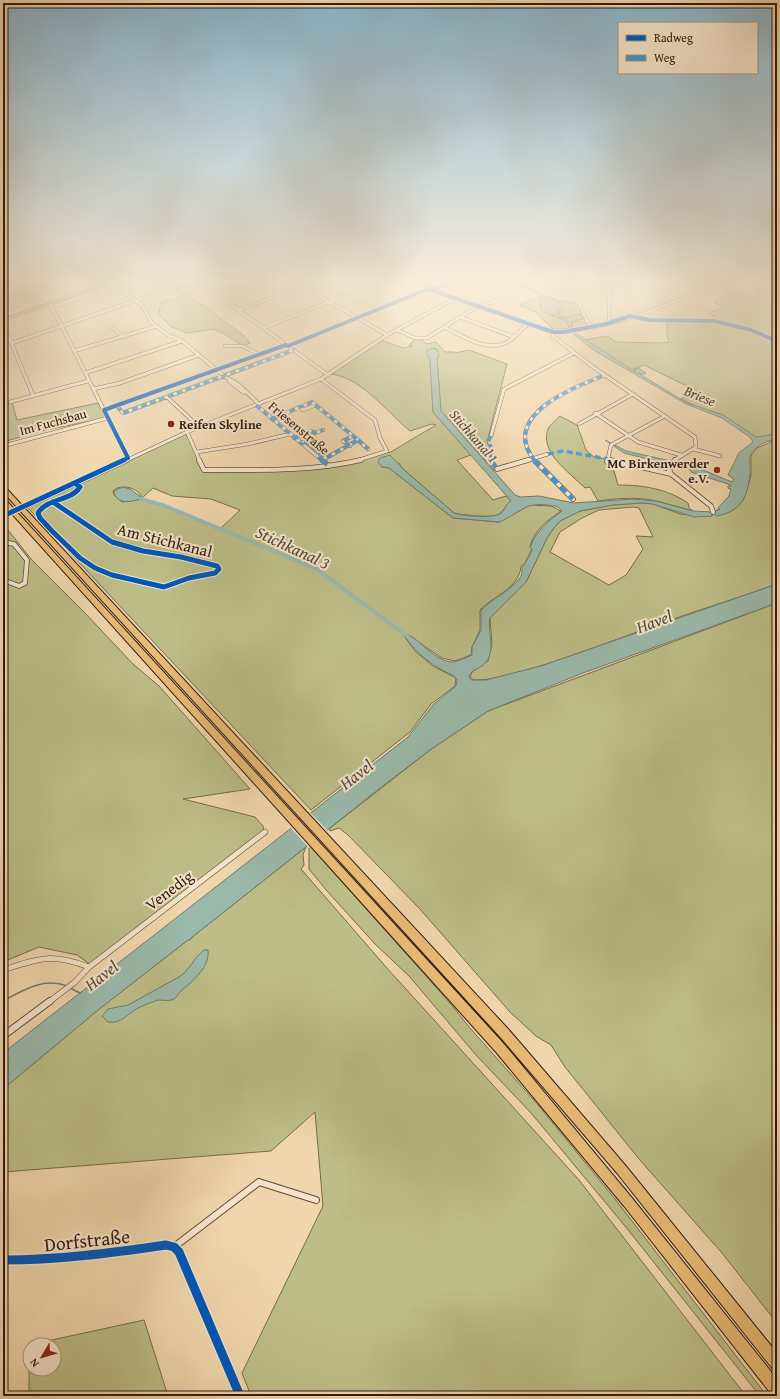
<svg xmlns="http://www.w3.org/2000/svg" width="780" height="1399" font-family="'Gentium Book Plus',serif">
<rect width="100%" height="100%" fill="#f0d6ac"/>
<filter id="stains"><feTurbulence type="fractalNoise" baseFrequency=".005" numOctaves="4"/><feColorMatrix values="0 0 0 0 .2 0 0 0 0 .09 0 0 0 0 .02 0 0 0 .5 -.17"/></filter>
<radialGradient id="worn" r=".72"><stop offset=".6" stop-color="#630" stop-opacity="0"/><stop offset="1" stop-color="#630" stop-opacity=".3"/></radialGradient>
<!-- green -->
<path fill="#bdbd87" stroke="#776c4c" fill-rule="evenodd" d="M514 280C527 280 528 285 538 292 548 298 566 304 577 302L589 327 573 330 571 322 579 321 580 314C572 316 565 321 559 315L560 303 527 289Z
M759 280H777V290L772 288 758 294 777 303V434L756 438 752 436 723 415 700 408 681 399 697 391 644 365 631 370 584 340 608 336 615 342 660 343 669 342 667 336V320H711L715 317 708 313 724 307 714 302Z
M187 294 243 335 250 343 243 346 223 333 213 329 187 333 170 326 158 314 161 303Z
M540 296 544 299H541L540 307 548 314 567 321 570 331 553 332V329L534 311 519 305Z
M416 339 422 340 426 344 436 342 445 352H454L456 353 469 350 507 364 487 442 490 448V459L496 469 494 470 441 411 437 359 439 357 438 351 435 348 426 351 430 361 433 412 471 455 457 460 493 500 506 496 511 501C506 505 504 511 498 515 492 518 462 515 454 513L403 469 399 463 382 467 389 468 453 518 499 522 530 505 551 506 561 511C547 521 535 529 530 546L532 549 525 563 521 566C519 589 494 595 480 610V630L472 647 471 655 455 661 442 658 403 632 317 568 221 528 240 510 211 499 172 496 153 488 142 498C139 488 121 483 113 491L114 495 122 502 140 499 164 506 298 561 322 573 402 633 415 651 433 666 456 678 455 686 431 704 410 732 311 810 27 507 186 434 206 471C265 469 332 475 387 451L389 453 436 425 432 424 410 431C388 413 360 376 330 374L380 340 403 348 413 346 409 345Z
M12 402 17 420 98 403 106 418 41 431 3 442V404Z
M560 416 577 425 586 450 594 457 606 459 604 462 614 471 618 485C644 485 667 489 688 503L689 508 693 511C681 508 669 504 657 501 638 497 617 498 598 501L590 487 585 488C570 473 537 451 549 427 552 423 557 419 560 416Z
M777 439V584C738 598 698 610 659 624 632 633 487 691 470 678L472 672 488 661 492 644 490 618 526 582 547 538 554 528 560 521 580 511 613 505 642 503 653 504 680 514 712 516V512L743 500 751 476V456L757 448ZM633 507 639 508 653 537 636 536 643 549 626 575 609 585 550 552 560 532 582 518 599 510Z
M3 524 32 560 83 611 133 664 159 686 250 789 183 799 255 817 263 826 264 830 91 965 77 955 39 947 3 962Z
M777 603V1323L722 1253 639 1159 565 1067 551 1045 536 1036 510 1012 419 908 348 835 339 828 330 831 329 829 430 750 488 711Z
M309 845 450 1003 470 1028 539 1106 615 1199 767 1396H760L625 1226 531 1113 476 1055 409 976 375 944 327 891 309 869Z
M306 847 303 855 304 865 301 869 386 967 579 1180 746 1396H251L242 1373 323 1206 315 1112 271 1151 3 1172V1089L98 1010 188 940H190L191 938Z
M144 1320 168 1396H29V1345ZM30 1345H54V1369H30Z"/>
<!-- water -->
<path fill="#9ab9ab" stroke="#707a6d" d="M511 280 560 303 563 306 559 310V315C565 321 572 316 580 314L582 315 583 319 571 322 573 331 577 334 637 373 634 370 638 368 646 373 644 374 638 373 687 403 723 415 756 437 777 434V439C767 440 753 446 750 457 749 462 751 469 750 475 747 499 740 512 716 516L714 512 720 509 718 508 729 496 731 489 728 488V486H731V485L691 472V470L624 453 605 440 626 451 693 466 732 482 734 479 728 475 739 453 753 442 750 437 722 418 686 404 592 349 570 331 567 321 541 310V300L544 298Z
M432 348 437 349 439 354 437 359 441 411 515 495 520 497 539 496 574 503 634 499 656 501 693 511 712 512V516L694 517 653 504 642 503 613 505 580 511 560 521 554 528 547 538 526 582 490 618C487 631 496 650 486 662 481 669 473 668 469 676L471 680H486L541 666 777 584V603L583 673 488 711 430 750 384 785 191 938 190 940H188L98 1010 3 1089V1053L408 737 433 705 456 686 457 680C455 675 447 673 442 670 426 661 412 649 403 633 420 637 432 660 451 662 458 662 465 658 472 655V647L481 630V610C493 598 509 592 520 578 523 574 521 569 523 566 527 561 529 556 532 550L530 547C537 530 548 521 562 511 559 506 554 506 548 505 522 502 520 514 499 522L453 518 389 468 382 467 378 462 380 458 390 455 403 469 454 513C463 516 494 519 501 513 506 509 505 504 511 501L433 412 430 361 426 351Z
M123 487 130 489 141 497V499C131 502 116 505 114 491Z
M204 950H208C210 967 193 981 182 990 177 994 177 999 171 1000 167 1001 162 1000 158 1000 152 1002 144 1005 138 1008 127 1014 122 1024 108 1022L102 1016 108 1009 128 1005 179 977C190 970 194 957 204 950Z"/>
<!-- pier -->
<path fill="#f0d6ac" d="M310 812 329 832 309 848 290 827Z"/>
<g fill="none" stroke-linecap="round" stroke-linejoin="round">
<!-- stream -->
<path stroke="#707a6d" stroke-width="1.5" d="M70 988 80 993
M3 1001C23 990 44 977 67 986"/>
<!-- canal -->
<path stroke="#9ab9ab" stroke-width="4" d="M141 499 165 506 316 569 407 636"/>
<defs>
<path id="minor-far3" d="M87 280 105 284
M197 280 328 375
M292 280 387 335
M404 280 545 330C601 337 674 301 726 280
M555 280 578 302 590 327
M610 280 609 320 611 322
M628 280 656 287 678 280
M724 281 777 305
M108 283 142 305 151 322 168 335 182 341 224 376 238 384 259 404
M214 293 254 280
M3 300 67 280
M50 303 128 458
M52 307 132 280
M479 307 515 293
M238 310 318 280
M343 310 365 301
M630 316C655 325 681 319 706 321 731 322 754 331 777 341
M460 317 514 337
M3 323 33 395
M444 327C463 336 488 354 509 341 516 337 521 329 528 324
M113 328 124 337
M263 328 384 280
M397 330 415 338H427L478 306
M553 332V336L593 367 695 437 696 447 673 461
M12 343 196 280
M225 346H242L259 354
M288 346 428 289 470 280
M74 351 157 326
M85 373 182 341
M321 379 375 420 380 438 387 451 356 461
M229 381 244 393
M93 389 120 383 199 355
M167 397 199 427
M10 402 88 381
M256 405 323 461
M117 406 123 413 294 350
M299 407 303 410 316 405
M104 410 286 345
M595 413 638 442 681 455
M272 419 312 402 358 440 326 458 308 443 300 442
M579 424 633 394
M187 432 200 461
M491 436 504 389 574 353
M294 438 311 431 315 433 323 430
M358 440 368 449
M3 446 108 418
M350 446 343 441 353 436
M693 449 720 456
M197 452 248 444 290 434
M125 461 187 432 321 379 387 335 456 298
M525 461 548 454
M535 461C498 416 574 387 605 375
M614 461 608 458 611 445 665 416"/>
<path id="minor-far2" d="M199 460 204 470C257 470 309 472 361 460
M322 460 329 466
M534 460 573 499
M610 460 671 474
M675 460 669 470 671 474 711 506 713 512
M497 469 528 460
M53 502 112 542 143 551 181 557 217 566 219 569 215 573 189 578 164 587 112 575 95 568 80 558 52 531 40 518 38 513C47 498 72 501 80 487L75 483
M31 504 127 460
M3 542 14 544 27 560 25 583 19 586 3 580"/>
<path id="minor-far1" d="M3 970C39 958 52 953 89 967
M49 1002 75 982 89 967 265 832"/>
<path id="minor" d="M3 1036 50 1001
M174 1247 259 1182 316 1200"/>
<path id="secondary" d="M3 1260C58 1260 111 1253 166 1245L174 1247 179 1252 240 1396"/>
<path id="primary" d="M115 280H120L3 321V319Z"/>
<path id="motorway" d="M3 486 5 487 509 1030 625 1165 777 1353V1370L772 1368 617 1173 501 1038 3 492Z
M3 498 5 499 504 1044 632 1198 777 1379V1396L772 1395 624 1206 496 1052 3 504Z"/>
</defs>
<!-- minor-far3 casing -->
<use href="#minor-far3" stroke="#614a38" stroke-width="4"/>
<!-- minor-far2 casing -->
<use href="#minor-far2" stroke="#614a38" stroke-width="5.5"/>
<!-- minor-far1 casing -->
<use href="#minor-far1" stroke="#614a38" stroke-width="6"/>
<!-- minor casing -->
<use href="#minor" stroke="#614a38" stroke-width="8"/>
<!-- secondary casing -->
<use href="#secondary" stroke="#311b11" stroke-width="10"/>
<!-- primary casing -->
<use href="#primary" stroke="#311b11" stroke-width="1"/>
<!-- motorway casing -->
<use href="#motorway" stroke="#311b11" stroke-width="2"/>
<!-- minor-far3 -->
<use href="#minor-far3" stroke="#f5e4c9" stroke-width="3"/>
<!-- minor-far2 -->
<use href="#minor-far2" stroke="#f5e4c9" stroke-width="4"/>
<!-- minor-far1 -->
<use href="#minor-far1" stroke="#f5e4c9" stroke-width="5"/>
<!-- minor -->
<use href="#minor" stroke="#f5e4c9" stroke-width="6"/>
<!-- secondary -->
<use href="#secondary" stroke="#f5e4c9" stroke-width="9"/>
<!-- primary -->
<use href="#primary" fill="#e8bb76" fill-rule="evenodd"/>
<!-- motorway -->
<use href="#motorway" fill="#e8bb76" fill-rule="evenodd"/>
<defs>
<path id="minor-bridge" d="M3 516 31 504"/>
</defs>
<!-- minor-bridge casing -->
<use href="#minor-bridge" stroke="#614a38" stroke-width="5.5" stroke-linecap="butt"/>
<!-- minor-bridge -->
<use href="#minor-bridge" stroke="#f5e4c9" stroke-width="4"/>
<!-- quiet-far1 -->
<path stroke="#3d94d3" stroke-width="3.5" stroke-dasharray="6 3.5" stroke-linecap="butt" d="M256 405 303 445
M117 406 123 413 294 350
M272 419 312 402 358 440 326 458 308 443 300 442
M491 436 488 442 491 447 492 461
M294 438 311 431 315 433 323 430
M358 440 368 449
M350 446 343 441 353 436
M548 454 563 451 608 459
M318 457 323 461
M535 461C498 416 574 387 605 375"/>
<!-- quiet -->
<path stroke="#3d94d3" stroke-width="4.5" stroke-dasharray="8 4.5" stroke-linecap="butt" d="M321 460 329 466
M491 460 497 469
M534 460 573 499"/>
<defs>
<path id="cycleway-far2" d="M428 289 553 332H564L606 324 630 316 650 320 714 321 751 330 777 341
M122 461 128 458 104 410 286 345 288 346 428 289 470 280"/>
<path id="cycleway-far1" d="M53 502 112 542 143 551 181 557 217 566 219 569 215 573 189 578 164 587 112 575 95 568 80 558 52 531 40 518 38 513C47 498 72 501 80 487L75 483
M3 516 124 460"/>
<path id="cycleway" d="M3 1260C58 1260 111 1253 166 1245L174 1247 179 1252 240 1396"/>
</defs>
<!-- cycleway-far2 casing -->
<use href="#cycleway-far2" stroke="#f5e4c9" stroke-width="5.5"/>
<!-- cycleway-far1 casing -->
<use href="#cycleway-far1" stroke="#f5e4c9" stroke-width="7"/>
<!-- cycleway casing -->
<use href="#cycleway" stroke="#f5e4c9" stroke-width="12"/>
<!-- cycleway-far2 -->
<use href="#cycleway-far2" stroke="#0057b8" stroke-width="4"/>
<!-- cycleway-far1 -->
<use href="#cycleway-far1" stroke="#0057b8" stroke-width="5"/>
<!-- cycleway -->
<use href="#cycleway" stroke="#0057b8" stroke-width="9"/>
</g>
<!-- sky -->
<linearGradient id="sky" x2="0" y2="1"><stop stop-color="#89b6d0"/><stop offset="0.59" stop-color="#f8edda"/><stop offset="1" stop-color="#f8edda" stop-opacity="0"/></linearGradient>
<rect width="780" height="476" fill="url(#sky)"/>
<!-- markers -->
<g fill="#8f2418" stroke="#f5e4c9" stroke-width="1.5">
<circle cx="171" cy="424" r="4"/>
<circle cx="717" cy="470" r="4"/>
</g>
<g text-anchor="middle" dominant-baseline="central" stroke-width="4" stroke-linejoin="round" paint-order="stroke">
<!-- far-street labels -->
<g font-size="13" fill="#311b11" stroke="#f5e4c9">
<text transform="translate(53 422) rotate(-15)">Im Fuchsbau</text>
<text transform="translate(299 428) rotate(40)">Friesenstraße</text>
</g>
<!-- far-poi labels -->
<g font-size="13" font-weight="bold" fill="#311b11" stroke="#f5e4c9" text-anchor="start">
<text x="179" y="424">Reifen Skyline</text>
<text x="709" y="463" text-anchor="end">MC Birkenwerder<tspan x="709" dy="15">e.V.</tspan></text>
</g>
<!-- far-water labels -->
<g font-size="14" font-style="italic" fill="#504a3f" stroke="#f5e4c9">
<text transform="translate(700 396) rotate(22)">Briese</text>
<text transform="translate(474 436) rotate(49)">Stichkanal 1</text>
</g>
<!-- street labels -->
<g font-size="16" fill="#311b11" stroke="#f5e4c9">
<text transform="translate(165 540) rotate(14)">Am Stichkanal</text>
<text transform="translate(169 890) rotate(-37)">Venedig</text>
</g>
<!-- water labels -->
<g font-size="17" font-style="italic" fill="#504a3f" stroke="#f5e4c9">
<text transform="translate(293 547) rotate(25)">Stichkanal 3</text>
<text transform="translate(654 621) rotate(-20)">Havel</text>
<text transform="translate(356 774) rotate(-38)">Havel</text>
<text transform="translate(101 975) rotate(-38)">Havel</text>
</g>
<!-- near-street labels -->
<g font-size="19" fill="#311b11" stroke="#f5e4c9">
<text transform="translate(87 1240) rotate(-6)">Dorfstraße</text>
</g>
</g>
<!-- margin -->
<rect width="780" height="1399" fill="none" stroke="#f0d6ac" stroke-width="16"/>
<rect x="4" y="4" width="772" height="1391" fill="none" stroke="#311b11" stroke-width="2"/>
<rect x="8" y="8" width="764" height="1383" fill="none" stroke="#311b11"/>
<!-- legend -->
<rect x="618" y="22" width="140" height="52" fill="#f5e4c9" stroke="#a7947f"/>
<rect x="626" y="35" width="20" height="6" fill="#0057b8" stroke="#a7947f"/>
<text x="654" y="42" font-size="12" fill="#311b11">Radweg</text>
<rect x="626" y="55" width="20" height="6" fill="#3d94d3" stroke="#a7947f"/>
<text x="654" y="62" font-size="12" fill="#311b11">Weg</text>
<!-- north arrow -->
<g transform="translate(42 1357) rotate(232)"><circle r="19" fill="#f5e4c9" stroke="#a7947f"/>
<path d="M0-3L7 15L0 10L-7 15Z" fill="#8f2418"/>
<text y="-6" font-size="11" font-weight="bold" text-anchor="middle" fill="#311b11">N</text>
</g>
<rect width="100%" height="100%" filter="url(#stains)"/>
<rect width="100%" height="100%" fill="url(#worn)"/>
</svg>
